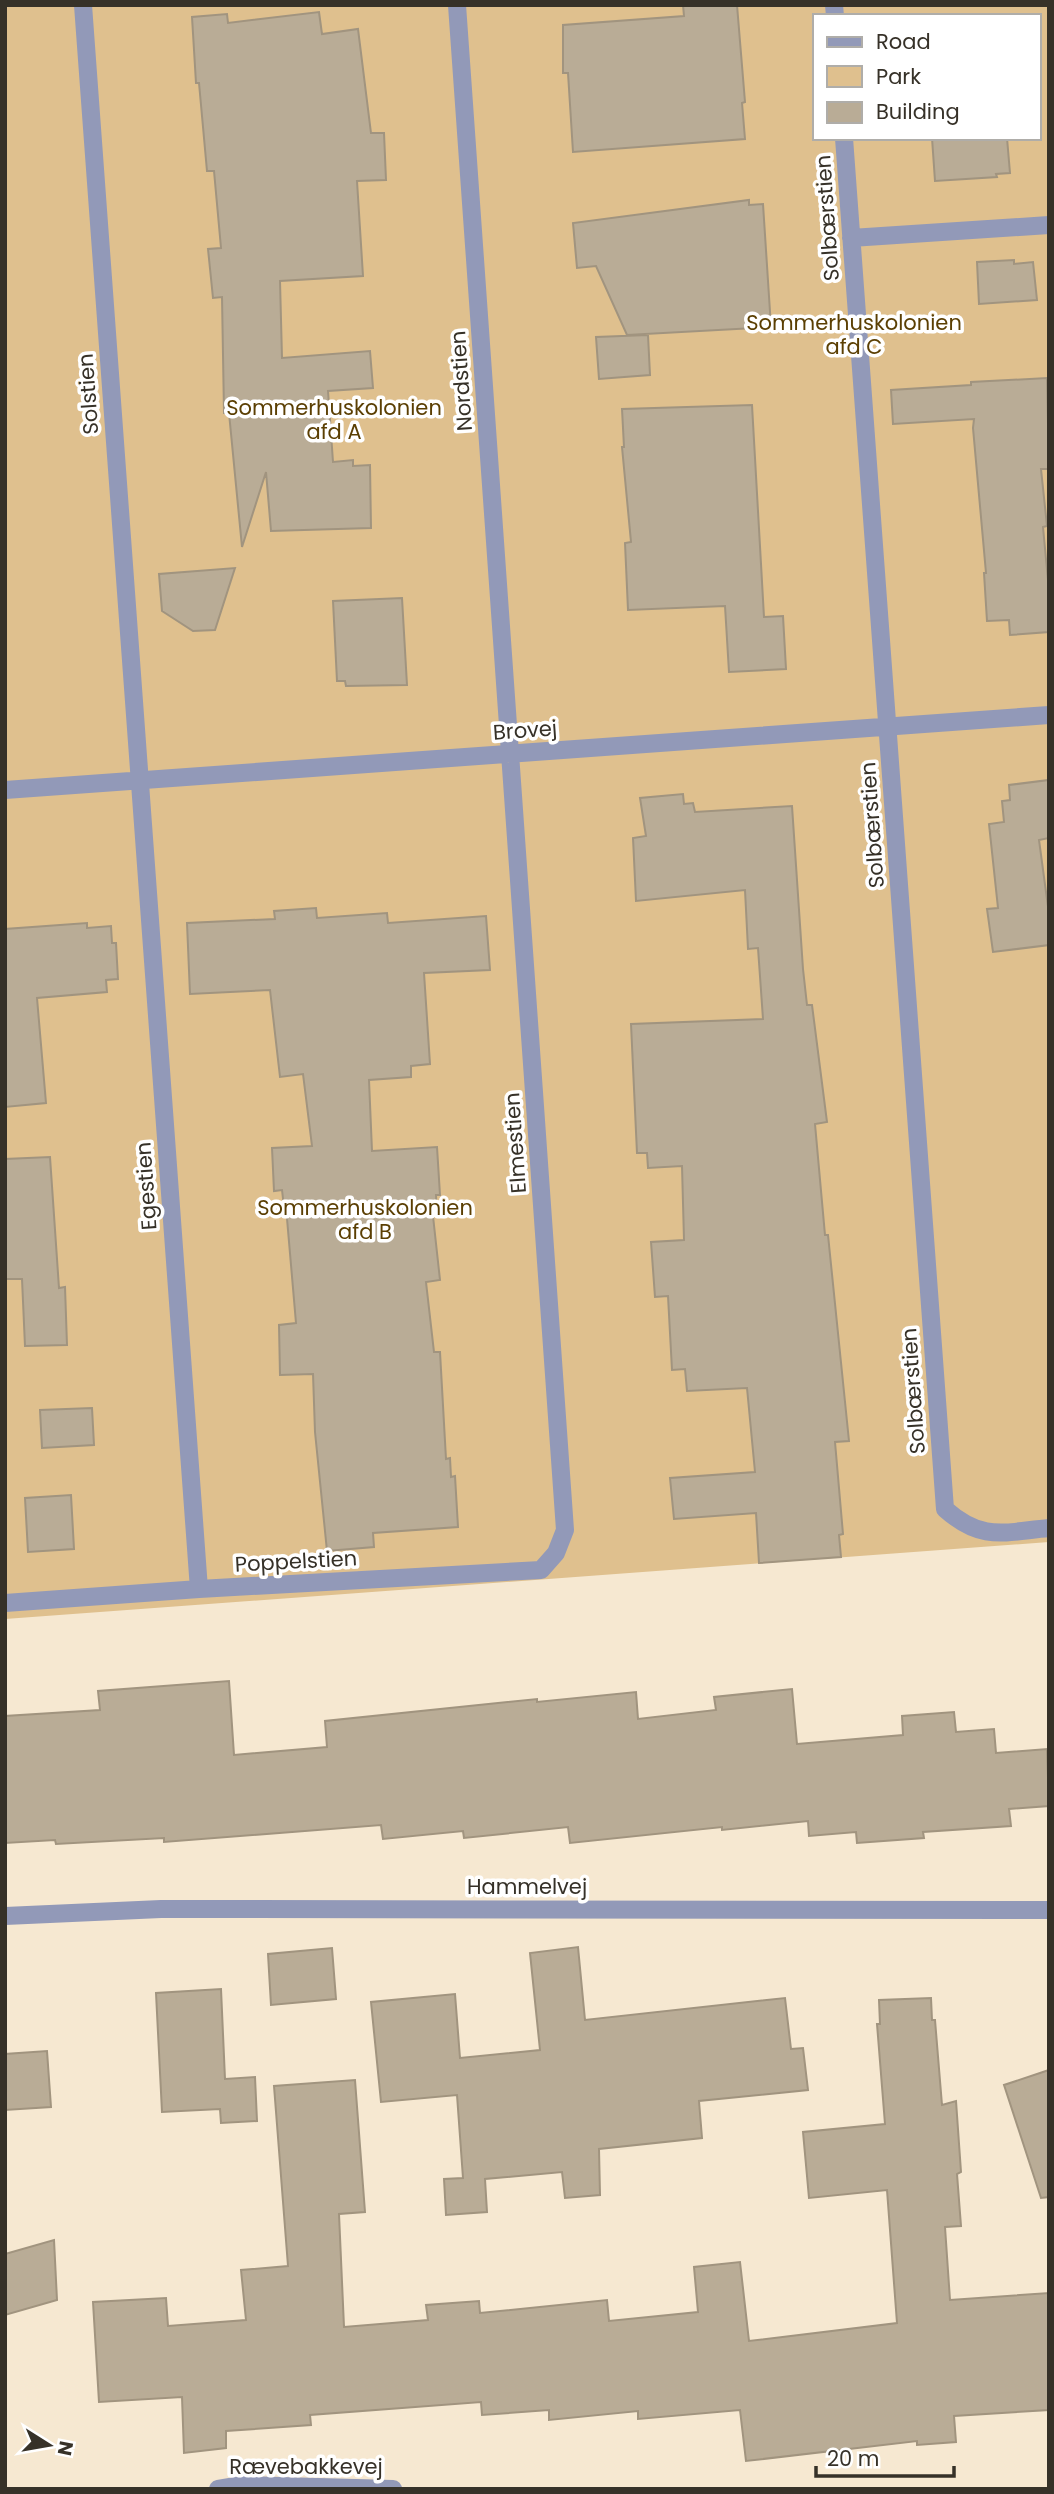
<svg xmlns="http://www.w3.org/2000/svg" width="1054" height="2494" font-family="Poppins,sans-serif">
<rect width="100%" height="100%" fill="#f6e8d1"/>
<!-- green -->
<path fill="#dfc08e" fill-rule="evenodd" d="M5 5H1049V1542L5 1619ZM814 16H1038V138H814Z"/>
<!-- building -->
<path fill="#b9ac96" stroke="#a1947f" stroke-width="2" d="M683 5H737L745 102 742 103 745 139 573 152 568 73H563V25L684 16Z
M319 12 322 34 358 29 371 133H384L386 180 357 181 363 276 280 281 282 358 370 351 373 388 328 391 333 462 353 460V466L370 465 371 528 271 531 266 472 242 547 229 413H224L222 297 213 298 208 249 221 248 214 171H207L199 83H196L192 17 227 14 228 23Z
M932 138H1007L1010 173 996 174 997 177 935 181Z
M749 200V205L763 204 771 327 627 335 596 266 577 268 573 223Z
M1014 260V264L1033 262 1037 300 979 304 977 262Z
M648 335 650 375 599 379 596 337Z
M1047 378 1049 469H1041L1047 526 1043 527 1049 591V632L1010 635 1009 620 987 621 984 573H986L973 428 974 419 893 424 891 390 971 385V382Z
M752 405 764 617 783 616 786 669 729 672 725 606 628 610 625 543 631 542 622 447H624L622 409Z
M235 568 215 630 193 631 162 611 159 574Z
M402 598 407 685 346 686 345 681H337L333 601Z
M1049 780V838L1039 840 1049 914V945L993 952 987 909 998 908 989 824 1004 822 1002 801 1010 800 1009 785Z
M683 794 684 804 693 803 695 812 792 806 803 969 807 1005H812L827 1122 815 1124 825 1235H828L849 1441 835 1442 843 1534 839 1535 841 1557 759 1563 756 1513 674 1519 670 1478 755 1472 747 1388 687 1391 685 1369 672 1370 668 1296 655 1297 651 1242 684 1240 682 1166 648 1168 647 1153H637L631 1024 763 1019 758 948 748 949 745 890 636 901 633 838 646 836 640 798Z
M316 908 317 918 387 913 388 923 486 916 490 970 424 973 430 1064 411 1066V1077L369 1080 372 1151 437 1147 440 1195H436L437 1216H433L440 1280 426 1282 434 1352H440L446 1459 450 1458 451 1477 455 1476 458 1527 373 1533 374 1547 327 1551 315 1432 313 1374 280 1375 279 1325 296 1323 286 1207H284L282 1190 274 1191 272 1148 312 1146 303 1074 280 1077 270 990 190 994 187 923 275 919 274 911Z
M87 923V928L111 926 112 943H116L118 979 106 980 107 992 37 998 46 1103 5 1107V929Z
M50 1157 59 1288 65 1287 67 1345 25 1346 22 1279H5V1159Z
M92 1408 94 1445 42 1448 40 1410Z
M71 1495 74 1549 28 1552 25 1498Z
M229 1681 234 1755 327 1747 325 1721 537 1699V1702L636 1692 638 1719 716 1710 714 1697 792 1689 797 1744 903 1735 902 1716 954 1712 956 1732 994 1729 996 1753 1047 1749 1049 1806 1009 1809 1011 1826 923 1832 924 1838 857 1843 856 1832 809 1836 808 1821 722 1830V1827L570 1843 568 1827 464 1838 463 1831 383 1839 381 1825 164 1842V1838L56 1844 55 1840 5 1843V1716L100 1710 98 1691Z
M578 1947 585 2020 785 1998 791 2049 803 2048 808 2090 699 2101 702 2138 599 2149 600 2195 565 2198 562 2172 485 2179 487 2212 446 2215 444 2179 463 2178 457 2095 381 2102 371 2002 455 1994 460 2058 540 2050 530 1953Z
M332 1948 336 1999 271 2005 268 1954Z
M221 1989 225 2079 255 2077 257 2121 221 2123 220 2109 162 2112 156 1993Z
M931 1998 932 2020H935L942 2105 956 2101 961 2172 957 2174 961 2226 945 2227 950 2300 1049 2293V2410L954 2416 956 2442 917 2445V2441L746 2461 740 2410 638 2419V2411L549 2420V2410L482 2415 481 2402 310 2415 311 2425 226 2431V2448L184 2453 182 2397 99 2402 93 2302 166 2298 168 2326 246 2320 241 2270 288 2266 274 2086 355 2080 365 2212 339 2214 344 2327 428 2320 426 2305 479 2301 480 2313 607 2300 609 2321 698 2312 694 2267 740 2262 749 2341 897 2323 887 2190 809 2198 803 2132 885 2124 877 2024H880L879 2000Z
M47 2051 51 2107 5 2110V2054Z
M1049 2070V2197L1041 2198 1004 2085Z
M54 2240 57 2300 5 2315V2254Z"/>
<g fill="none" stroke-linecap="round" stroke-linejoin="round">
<!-- service -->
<path stroke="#9299b8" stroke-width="18" d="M83 5 199 1589
M834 5 835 16
M844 138 945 1509C982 1542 1004 1532 1049 1528
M851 238 1049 225
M5 790 1049 715
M5 1603 199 1589 541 1570 556 1553 565 1530 457 5"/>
<!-- minor -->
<path stroke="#9299b8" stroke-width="18" d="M5 1916 161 1909 1049 1910
M218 2489 242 2485 393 2489"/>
</g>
<g text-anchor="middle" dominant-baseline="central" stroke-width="7" stroke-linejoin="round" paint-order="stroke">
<!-- street labels -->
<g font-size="21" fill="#363128" stroke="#fff">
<text transform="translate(827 218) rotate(-94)">Solbærstien</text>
<text transform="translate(461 381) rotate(-94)">Nordstien</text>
<text transform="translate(88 394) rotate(-94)">Solstien</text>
<text transform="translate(525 730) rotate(-4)">Brovej</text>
<text transform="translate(872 825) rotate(-94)">Solbærstien</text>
<text transform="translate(515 1143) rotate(-94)">Elmestien</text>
<text transform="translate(146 1186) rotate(-94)">Egestien</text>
<text transform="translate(913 1391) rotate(-94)">Solbærstien</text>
<text transform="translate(296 1561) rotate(-3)">Poppelstien</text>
<text x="527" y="1886">Hammelvej</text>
<text x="306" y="2466">Rævebakkevej</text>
</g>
<!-- park labels -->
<g font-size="21" fill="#5b3f03" stroke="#fff">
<text x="854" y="322">Sommerhuskolonien<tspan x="854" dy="24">afd C</tspan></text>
<text x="334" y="407">Sommerhuskolonien<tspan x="334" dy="24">afd A</tspan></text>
<text x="365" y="1207">Sommerhuskolonien<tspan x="365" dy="24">afd B</tspan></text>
</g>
</g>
<!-- border -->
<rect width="1054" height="2494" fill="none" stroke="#363128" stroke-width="14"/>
<!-- legend -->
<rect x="813" y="14" width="228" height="126" fill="#ffffff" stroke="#afada9" stroke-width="2"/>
<rect x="827" y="37" width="35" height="10" fill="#9299b8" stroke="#afada9" stroke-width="2"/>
<text x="876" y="49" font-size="21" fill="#363128">Road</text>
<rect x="827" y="66" width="35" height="21" fill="#dfc08e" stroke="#afada9" stroke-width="2"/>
<text x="876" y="84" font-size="21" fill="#363128">Park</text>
<rect x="827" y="102" width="35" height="21" fill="#b9ac96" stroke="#afada9" stroke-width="2"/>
<text x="876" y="119" font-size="21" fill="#363128">Building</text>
<!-- north arrow -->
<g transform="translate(49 2445) rotate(101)" stroke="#ffffff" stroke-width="5" paint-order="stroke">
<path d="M0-5L12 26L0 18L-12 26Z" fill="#363128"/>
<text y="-10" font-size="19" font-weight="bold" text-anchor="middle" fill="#363128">N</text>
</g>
<!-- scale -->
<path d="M816 2466v10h138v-10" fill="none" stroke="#363128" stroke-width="3.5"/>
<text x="827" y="2466" font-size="21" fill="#363128" stroke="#ffffff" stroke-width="5" paint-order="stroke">20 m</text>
</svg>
